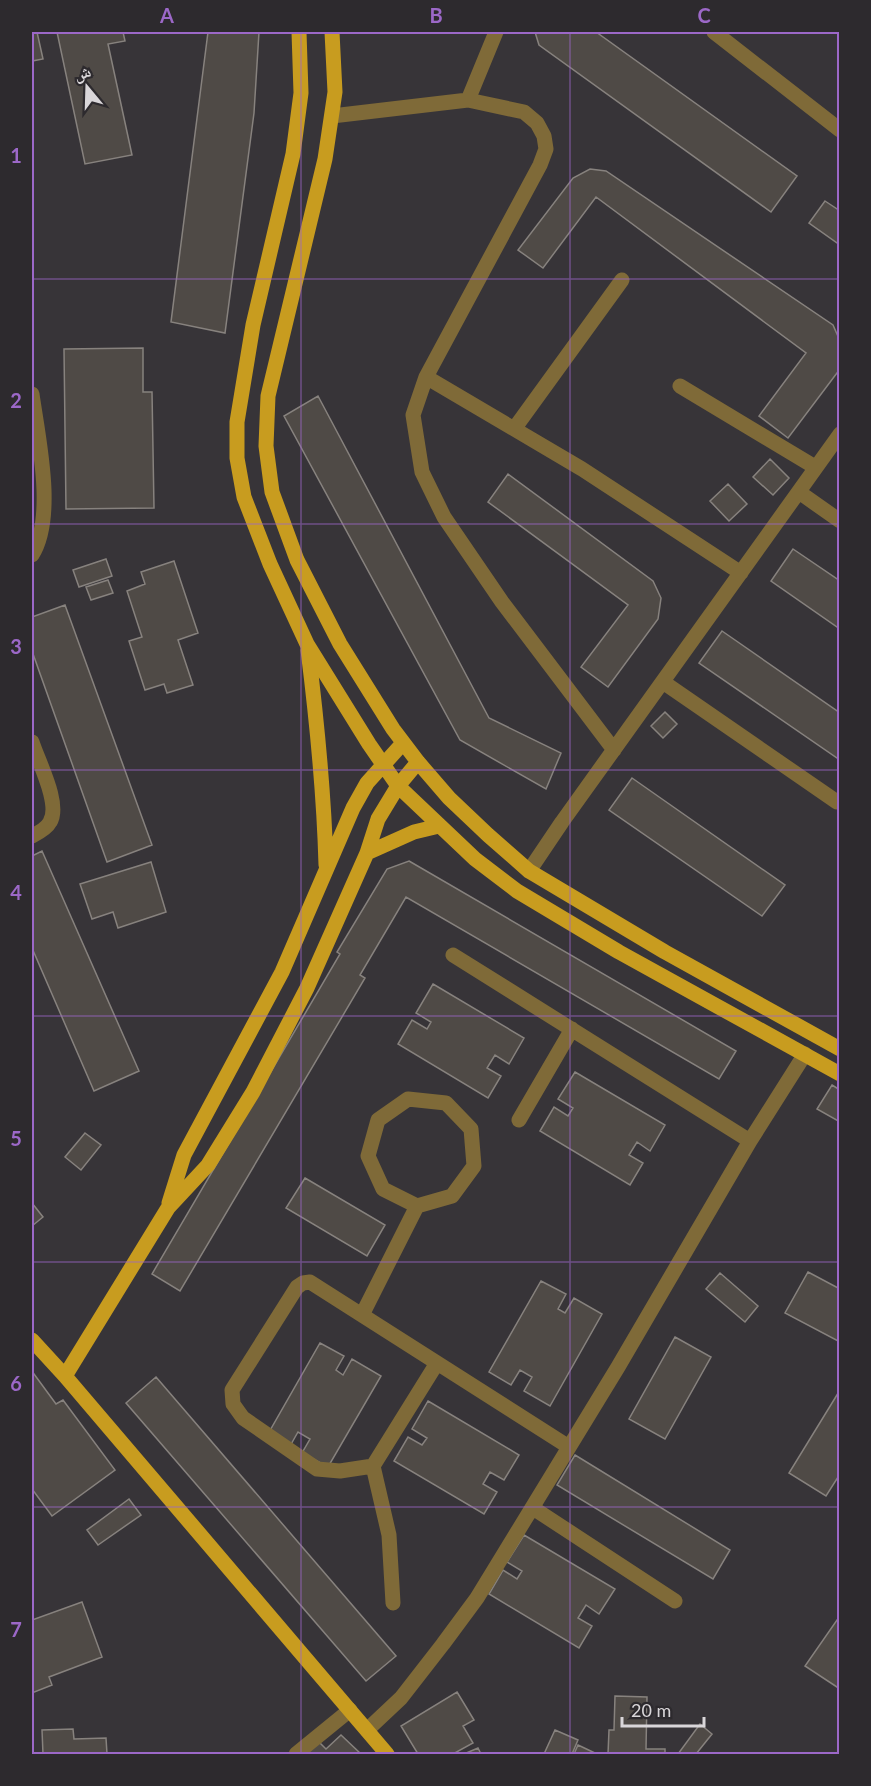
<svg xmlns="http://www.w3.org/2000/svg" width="871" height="1786" font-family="Lato,'Noto Naskh Arabic',sans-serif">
<rect width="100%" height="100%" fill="#373438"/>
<!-- building -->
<path fill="#4f4a46" stroke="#87827e" stroke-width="1.5" d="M32 32H37L43 59 32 61Z
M57 32H123L125 41 108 44 132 155 85 164Z
M208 32H259L254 113 225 333 171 322Z
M535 32H596L797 176 771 212 539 45Z
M590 169 606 171 833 325 840 341V369L788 438 759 416 806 353 596 197 543 268 518 250 573 178Z
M825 201 840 211V245L809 223Z
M143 348V392H152L154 508 66 509 64 349Z
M318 396 489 718 561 753 546 789 460 740 284 416Z
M770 459 789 478 773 495 753 477Z
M508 474 653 581 661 598 658 619 608 687 581 667 628 605 488 502Z
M728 484 747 504 729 521 710 501Z
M793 549 840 581V629L771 581Z
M106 559 112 576 79 587 73 570Z
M174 561 198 633 178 640 193 685 167 693 164 684 145 690 129 641 142 637 127 591 145 584 141 572Z
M108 580 113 593 91 600 86 587Z
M65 605 152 845 107 862 32 651V617Z
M722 631 840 713V760L699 663Z
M665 712 677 724 663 738 651 726Z
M632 778 785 885 762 916 609 810Z
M42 851 139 1071 94 1091 32 948V856Z
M409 861 736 1051 719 1079 406 897 360 975 365 978 180 1291 152 1274 340 954 337 952 387 869Z
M151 862 166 912 118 928 113 912 92 919 80 884Z
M433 984 524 1038 509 1064 495 1055 487 1068 501 1076 488 1098 398 1044 412 1020 427 1029 431 1022 416 1013Z
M575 1072 665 1125 650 1151 637 1142 629 1155 643 1163 630 1185 540 1131 554 1107 568 1116 573 1108 558 1099Z
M832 1085 840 1090V1122L817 1109Z
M85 1133 101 1145 81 1170 65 1157Z
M305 1178 385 1225 367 1256 286 1208Z
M32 1203 43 1217 32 1226Z
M808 1272 840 1289V1342L785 1313Z
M720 1273 758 1306 745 1322 706 1289Z
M541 1281 566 1294 558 1309 565 1313 574 1298 602 1314 550 1406 524 1391 532 1377 520 1370 511 1385 489 1372Z
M675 1337 711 1357 665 1439 629 1419Z
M320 1343 344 1356 336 1370 343 1375 352 1359 381 1376 328 1467 302 1453 310 1439 298 1432 290 1446 268 1434Z
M34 1374 56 1404 63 1400 115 1470 52 1516 32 1489V1376Z
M156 1377 396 1656 366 1681 126 1403Z
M840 1390V1474L826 1496 789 1473Z
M428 1401 519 1455 504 1480 490 1472 483 1484 497 1492 484 1514 394 1461 408 1437 422 1445 427 1438 412 1429Z
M575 1455 730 1550 713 1579 557 1485Z
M129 1499 141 1515 98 1545 87 1530Z
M524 1535 615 1589 599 1614 586 1605 578 1618 592 1626 579 1648 489 1594 503 1570 517 1579 522 1571 507 1562Z
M82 1602 102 1657 49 1677 52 1685 32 1693V1620Z
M837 1620 840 1622V1689L805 1666Z
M457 1692 474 1720 463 1726 473 1743 453 1754H418L401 1726Z
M615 1696 647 1697 646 1749H665V1754H608L609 1730H614Z
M700 1724 712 1734 696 1754H678Z
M73 1729 74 1739 106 1738 107 1754H43L42 1730Z
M555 1730 578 1740 572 1754H544Z
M341 1735 361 1754H298L315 1738 326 1749Z
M578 1745 597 1754H574Z
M478 1748 481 1754H464Z"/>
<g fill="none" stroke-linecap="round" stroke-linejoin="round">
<!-- minor -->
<path stroke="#7f6a38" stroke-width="15" d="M714 32 840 130
M468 100 496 32
M332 116 468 100 524 112 537 123 544 136 546 149 540 165 426 377 413 415 422 472 444 517 502 602 614 750
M426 377 582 469 741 573
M680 386 815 467
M32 394C38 437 56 517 32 555
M514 429 622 280
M799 492 840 521
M663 682 837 802
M32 742C38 761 61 804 50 822 47 828 38 833 32 836
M529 871 562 822 840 434
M453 955 750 1141
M519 1120 572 1029
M362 1315 417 1206 452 1196 474 1166 471 1129 446 1103 408 1099 378 1120 368 1156 383 1189 417 1206
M373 1466 340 1471 317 1469 243 1418 233 1404 232 1390 297 1287 303 1283 310 1282 569 1447
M533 1508 675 1601
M393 1603 389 1535 373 1466 437 1363
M367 1730 401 1698 443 1644 477 1598 618 1367 750 1141 805 1054
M296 1754 350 1710"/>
<!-- major -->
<path stroke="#c89c1f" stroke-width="15" d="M299 32 301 93 293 154 253 325 237 422V458L244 497 270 564 307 644 369 744 398 786 475 859 517 891 619 952 840 1074
M332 32 335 92 325 159 268 396 266 446 272 492 297 560 340 644 393 729 418 762 449 798 488 835 529 871 665 952 840 1049
M308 650C317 722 324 793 326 865
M367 853 414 832 439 826
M169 1203 184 1155 282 972 353 808 367 783 403 743
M32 1340 65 1376 387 1754
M65 1376 168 1208 208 1165 253 1092 307 988 367 853 378 819 398 786 418 762"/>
</g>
<!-- grid -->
<path fill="none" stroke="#9c68c8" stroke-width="1.5" stroke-opacity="0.55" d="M301 32V1754M570 32V1754M32 279H840M32 524H840M32 770H840M32 1016H840M32 1262H840M32 1507H840"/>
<!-- border -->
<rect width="871" height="1786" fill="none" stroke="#2d2a2e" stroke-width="66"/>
<!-- north arrow -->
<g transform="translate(87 87) rotate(341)" stroke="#2d2a2e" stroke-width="4.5" paint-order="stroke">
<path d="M0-4.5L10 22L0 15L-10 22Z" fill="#d9d6d9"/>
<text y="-9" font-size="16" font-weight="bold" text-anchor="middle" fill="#d9d6d9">ش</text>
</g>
<!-- scale -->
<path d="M622 1717v9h82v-9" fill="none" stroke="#d9d6d9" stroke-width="3"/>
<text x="631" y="1717" font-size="18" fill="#d9d6d9" stroke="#2d2a2e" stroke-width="4.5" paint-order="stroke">20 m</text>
<rect x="33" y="33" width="805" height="1720" fill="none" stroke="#9c68c8" stroke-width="2"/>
<g font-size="20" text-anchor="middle" font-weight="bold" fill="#9c68c8">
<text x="167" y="23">A</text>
<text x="436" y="23">B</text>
<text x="704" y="23">C</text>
<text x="16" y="163">1</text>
<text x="16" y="408">2</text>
<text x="16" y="654">3</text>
<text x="16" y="900">4</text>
<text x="16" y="1146">5</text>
<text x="16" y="1391">6</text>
<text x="16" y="1637">7</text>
</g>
</svg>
